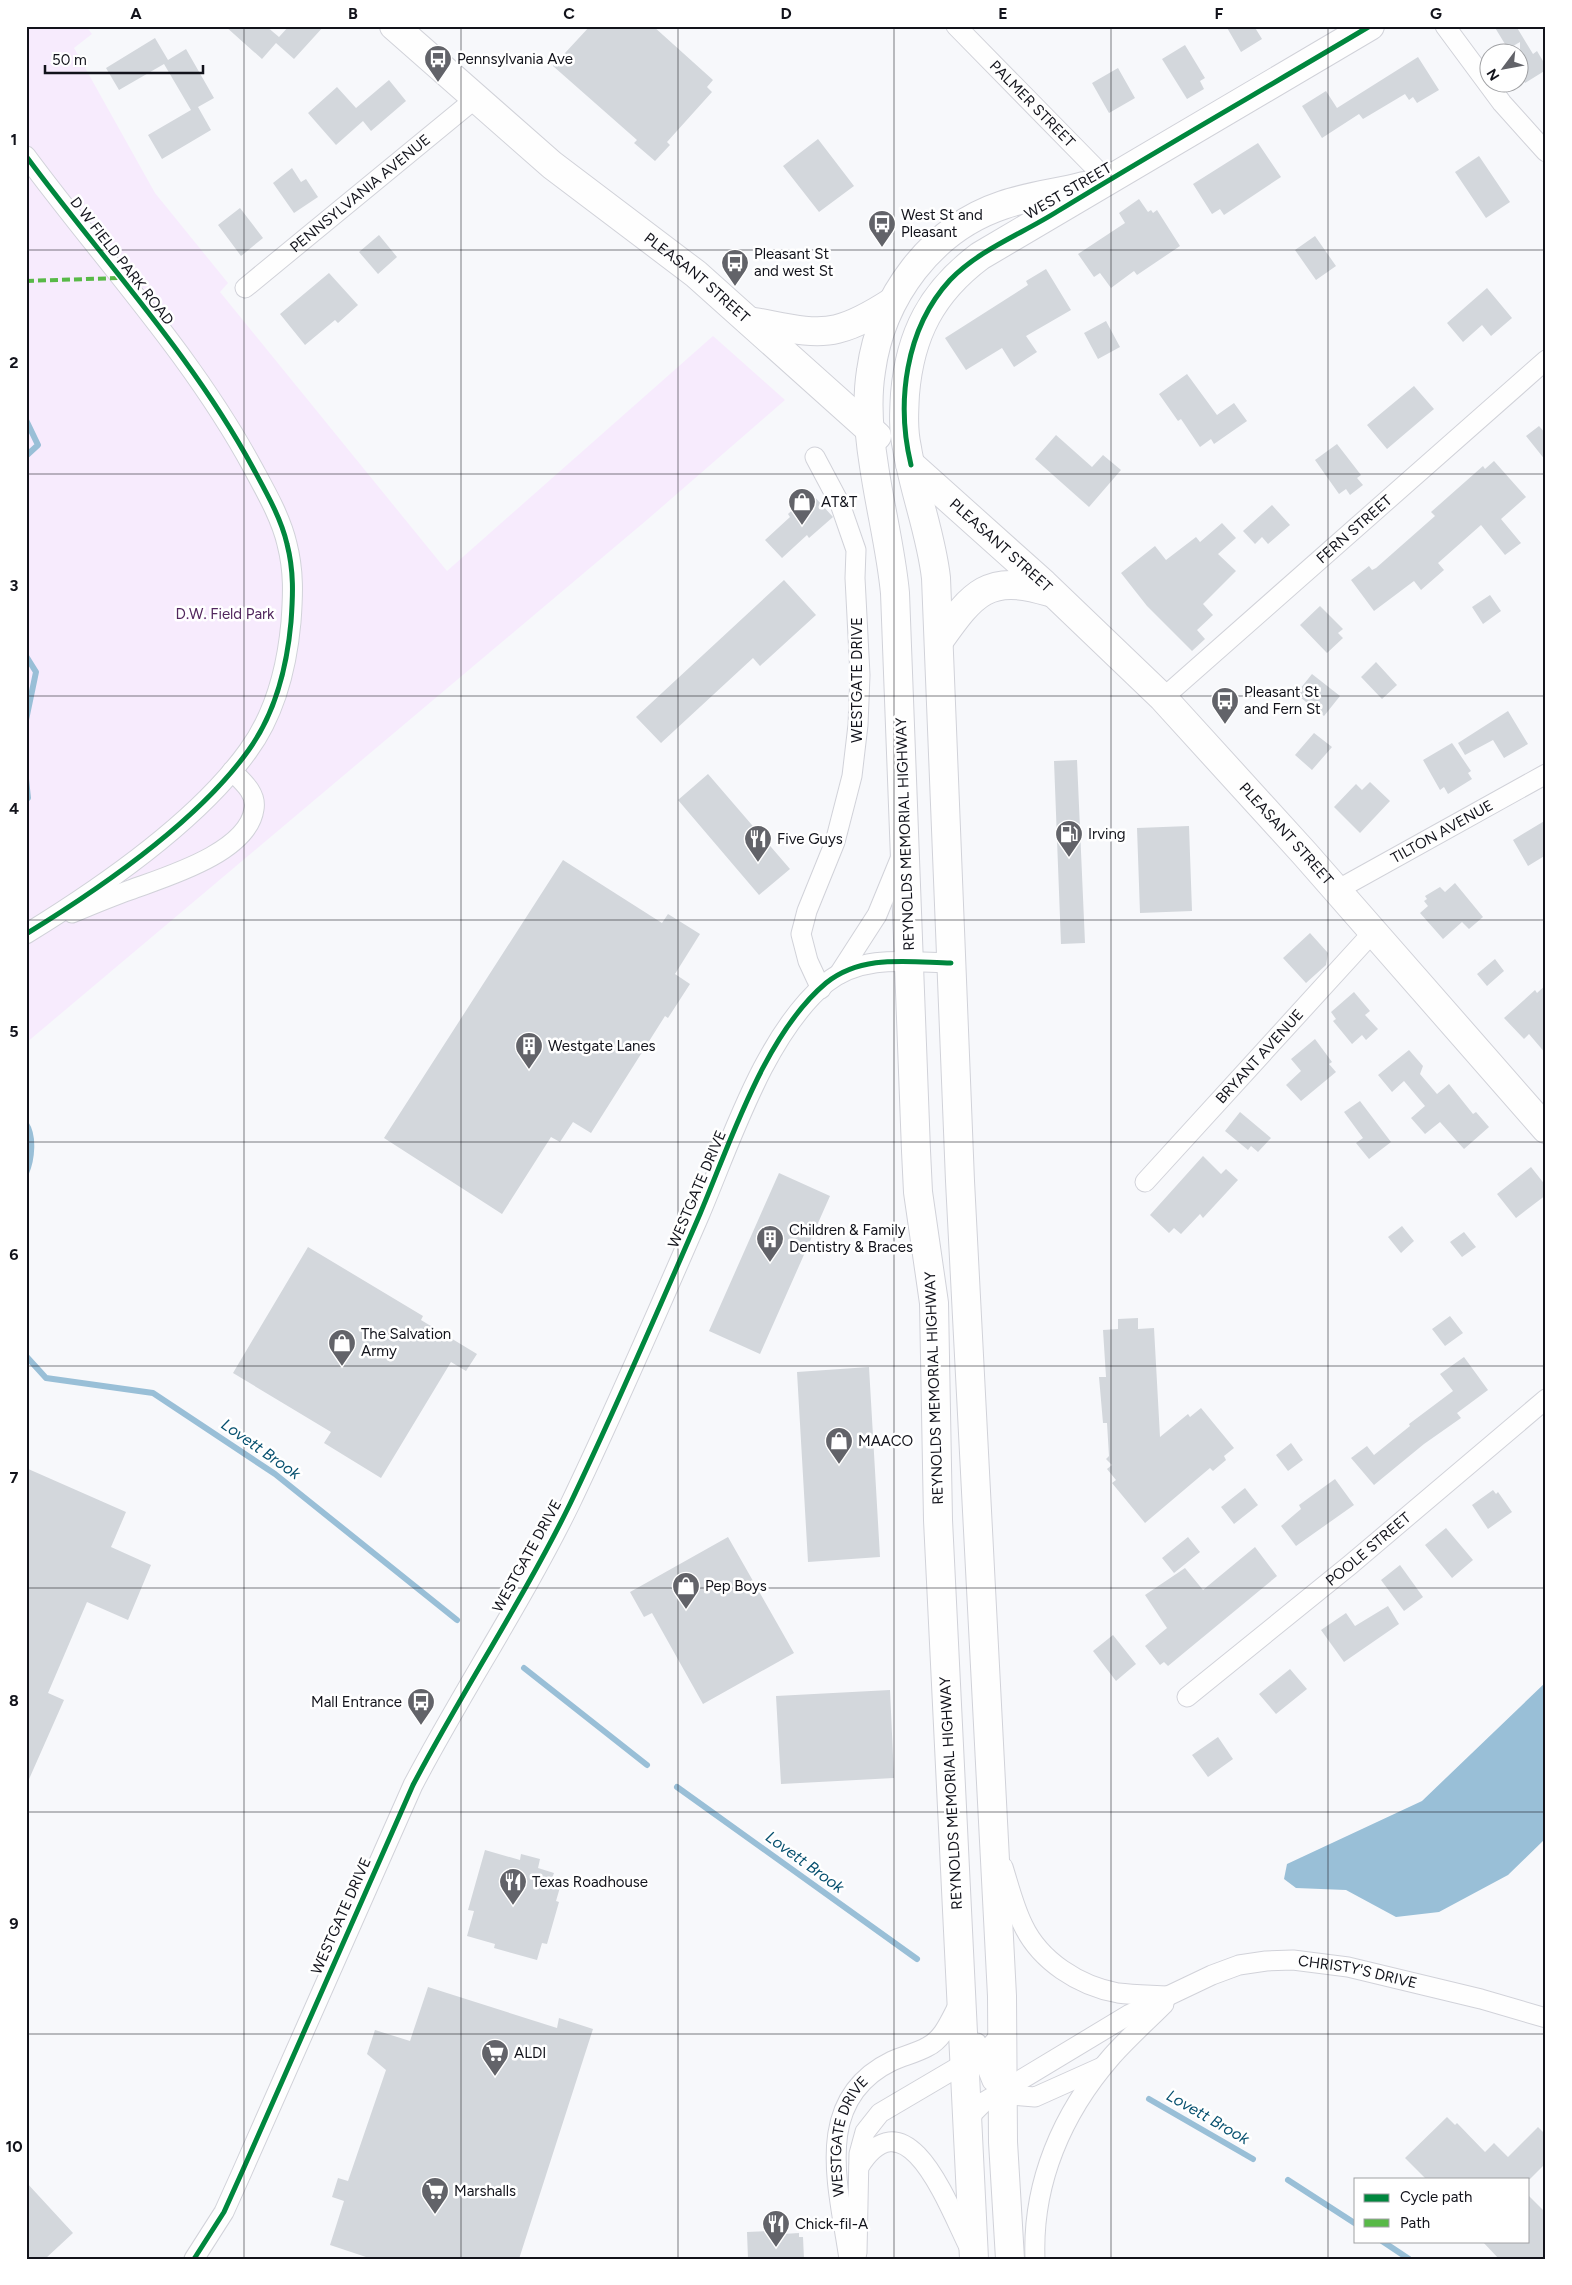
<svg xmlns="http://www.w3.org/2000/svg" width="1572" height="2285" font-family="Figtree,sans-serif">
<rect width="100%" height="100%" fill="#f7f8fb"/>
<!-- green -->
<path fill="#f7ebfd" d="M26 26H86L92 34 74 48 155 193 228 283 220 292 447 571 713 336 785 400 648 519 26 1043Z"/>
<!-- water -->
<path fill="#99bfd7" d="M1546 1682V1838L1508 1875 1439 1912 1396 1917 1346 1890 1296 1888 1284 1879 1287 1864 1422 1801Z"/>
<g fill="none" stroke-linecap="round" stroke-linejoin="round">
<!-- stream -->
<path stroke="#99bfd7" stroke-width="6" d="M26 420 38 445 26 456
M26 656 36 672 26 720
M26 779 28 798 26 799
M26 1124C34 1136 32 1159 26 1173
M26 1356 46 1378 153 1393 275 1474 457 1620
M524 1668 647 1765
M677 1787 917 1959
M1149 2099 1253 2159
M1288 2180 1356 2224
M1382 2241 1409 2259"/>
</g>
<!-- building -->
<path fill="#d3d7dc" d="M225 26H266L279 37 289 26H324L294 59 276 43 262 59Z
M590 26H653L713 80 707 87 712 92 667 142 670 145 655 161 634 143 637 140 553 66Z
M1226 26H1254L1262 39 1241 52Z
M1494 26H1516L1533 54 1537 51 1546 66V70L1525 83 1520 73V42L1508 49Z
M155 38 168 60 186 49 214 98 198 107 211 130 162 159 148 135 191 110 164 64 119 90 106 68Z
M1185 45 1205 78 1200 81 1204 89 1187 99 1162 59Z
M1418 57 1439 90 1417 103 1413 97 1409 100 1405 94 1363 119 1359 114 1322 138 1302 106 1326 91 1337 108Z
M1118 68 1135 98 1109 113 1092 83Z
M389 80 406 101 371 131 363 121 336 145 308 113 337 87 356 108Z
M818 139 854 186 819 212 783 166Z
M1258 143 1281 177 1224 215 1220 209 1212 214 1193 184Z
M1479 156 1510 202 1486 218 1455 172Z
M292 168 301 182 306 179 318 197 294 213 273 183Z
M1139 199 1148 212 1151 210 1153 213 1157 210 1180 246 1137 275 1134 271 1111 288 1100 273 1094 277 1078 254 1125 223 1119 213Z
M240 208 263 238 241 256 218 225Z
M379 235 397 257 378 274 359 252Z
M1315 236 1336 266 1316 280 1295 250Z
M1046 269 1071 310 1026 336 1037 352 1014 367 1002 348 966 370 945 338 1028 285 1026 281Z
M329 273 358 305 338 323 335 320 305 345 280 314Z
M1487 288 1512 318 1491 336 1482 325 1463 342 1447 323Z
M1106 321 1120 347 1098 359 1084 333Z
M1187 374 1217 415 1234 403 1247 421 1214 444 1211 439 1200 447 1181 419 1178 421 1159 394Z
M1414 386 1434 409 1387 449 1367 425Z
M1539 426 1546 434V461L1526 436Z
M1056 435 1092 467 1103 455 1121 470 1089 507 1035 459Z
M1337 444 1361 475 1357 478 1363 485 1350 495 1346 489 1339 494 1315 460Z
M1494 461 1526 497 1501 519 1521 543 1505 555 1481 525 1438 563 1444 570 1421 590 1414 581 1374 611 1351 580 1369 566 1372 570 1376 568 1435 516 1431 512 1483 466 1485 469Z
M811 493 833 517 809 538 807 535 782 558 765 540 790 517 788 514Z
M1272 505 1290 525 1268 544 1262 537 1255 544 1243 531Z
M1222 523 1236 538 1218 554 1236 571 1203 604 1213 615 1197 630 1205 639 1192 651 1147 606 1121 573 1155 546 1166 560 1196 537 1200 542Z
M784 580 816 615 760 666 753 658 661 743 636 717Z
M1490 595 1501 611 1483 624 1472 607Z
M1320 606 1343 629 1338 633 1343 638 1327 653 1300 625Z
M1376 662 1397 685 1382 699 1361 677Z
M1312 674 1340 696 1324 716 1296 694Z
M1508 711 1528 744 1504 758 1493 740 1465 755 1458 743Z
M1314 733 1332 747 1312 770 1295 755Z
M1452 743 1471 771 1468 773 1472 779 1448 794 1444 787 1440 790 1423 760Z
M1077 760 1085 943 1061 944 1054 761Z
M708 774 790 869 759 895 678 800Z
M1370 782 1390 801 1360 833 1334 807 1356 784 1362 790Z
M1546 820V855L1528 866 1513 840Z
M1189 826 1192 911 1140 913 1137 828Z
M563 860 662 923 668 914 700 934 675 974 690 984 668 1018 665 1016 591 1133 573 1122 560 1142 551 1137 502 1214 384 1138Z
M1455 883 1483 917 1469 929 1462 922 1443 939 1420 913 1428 906 1424 901 1427 899 1425 896 1440 887 1445 892Z
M1310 933 1328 953 1326 965 1306 983 1283 958Z
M1495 959 1504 971 1487 986 1477 974Z
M1546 985V1054L1529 1034 1524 1039 1504 1018 1535 990 1537 993Z
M1354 992 1370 1011 1365 1015 1378 1029 1366 1040 1362 1035 1352 1044 1333 1021 1336 1019 1331 1012Z
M1315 1039 1332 1062 1329 1064 1336 1072 1301 1101 1286 1085 1301 1071 1291 1059Z
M1409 1050 1423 1066 1420 1074 1437 1094 1449 1084 1473 1114 1476 1112 1489 1127 1464 1149 1440 1122 1425 1134 1411 1118 1425 1106 1404 1081 1392 1092 1378 1075Z
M1360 1101 1391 1142 1369 1159 1356 1143 1363 1138 1344 1112Z
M1240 1112 1271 1138 1258 1152 1251 1146 1248 1150 1225 1131Z
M1203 1156 1221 1174 1226 1169 1238 1180 1203 1218 1200 1214 1181 1234 1174 1228 1169 1233 1150 1215Z
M1531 1167 1546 1186V1195L1516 1218 1497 1194Z
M779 1173 830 1196 760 1354 709 1331Z
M1402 1226 1414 1241 1401 1253 1388 1237Z
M1464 1232 1476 1247 1462 1257 1450 1242Z
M308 1247 423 1316 421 1320 477 1354 466 1371 451 1362 381 1478 324 1443 331 1432 233 1373Z
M1450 1316 1463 1333 1445 1346 1432 1329Z
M1138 1318V1329L1154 1328 1160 1437 1188 1414 1190 1417 1201 1408 1234 1448 1224 1456 1226 1460 1213 1471 1210 1468 1145 1523 1112 1483 1116 1480 1107 1469 1112 1465 1106 1459 1109 1456 1107 1423H1103L1099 1377H1106L1103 1330 1118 1329V1319Z
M1464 1357 1488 1390 1457 1413 1461 1418 1424 1444 1374 1485 1351 1458 1367 1446 1374 1455 1410 1426 1409 1424 1453 1391 1440 1374Z
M869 1367 880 1557 808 1562 797 1372Z
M1291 1443 1303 1460 1288 1471 1276 1455Z
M26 1468 126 1512 111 1547 151 1565 128 1620 87 1602 48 1693 64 1700 26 1786Z
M1335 1479 1354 1505 1296 1546 1281 1526 1301 1509 1299 1505Z
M1245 1488 1258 1505 1234 1524 1221 1507Z
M1493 1490 1496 1494 1498 1492 1512 1512 1488 1529 1472 1505Z
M1446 1528 1473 1560 1452 1578 1425 1545Z
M728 1537 794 1653 703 1704 652 1613 644 1617 630 1592Z
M1188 1537 1200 1552 1174 1573 1162 1558Z
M1255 1547 1277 1576 1168 1666 1164 1662 1160 1665 1145 1646 1167 1628 1145 1595 1185 1568 1203 1590Z
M1400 1565 1423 1597 1404 1611 1381 1580Z
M1388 1606 1399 1624 1344 1662 1321 1630 1346 1613 1355 1626Z
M1113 1635 1136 1664 1116 1681 1093 1651Z
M1290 1669 1307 1689 1276 1714 1259 1694Z
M890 1690 894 1778 781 1784 776 1696Z
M1218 1737 1233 1759 1208 1777 1192 1755Z
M485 1850 520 1860 521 1854 540 1859 538 1868 554 1873 551 1881 561 1884 556 1901 559 1902 547 1944 542 1943 537 1960 494 1948 495 1944 467 1936 474 1911 468 1910Z
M428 1987 557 2028 559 2018 593 2029 519 2259H372L330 2245 344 2201 332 2197 338 2178 348 2181 386 2070 367 2054 375 2030 410 2041Z
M1447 2117 1455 2125 1457 2123 1485 2152 1494 2143 1508 2157 1538 2127 1546 2135V2163L1530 2179H1426L1405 2158Z
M26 2182 73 2233 45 2259H26Z
M1528 2195 1546 2213V2259H1499L1482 2241H1528Z
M767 2231V2235L799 2233V2237H803L804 2259H748L747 2232Z"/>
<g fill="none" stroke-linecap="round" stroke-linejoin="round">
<defs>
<g id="street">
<path id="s1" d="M956 26 1108 181"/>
<path d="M1445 26 1502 103 1546 152"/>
<path d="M26 156C102 259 192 355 253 468 266 492 281 518 287 544 294 571 293 595 291 622 287 666 275 714 248 751 197 822 101 888 26 934"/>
<path id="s2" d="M245 288 475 99"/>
<path d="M815 457 840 504 856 550 855 578 860 675 858 725 852 776 835 842 807 911 801 934 808 961 821 989"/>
<path id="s3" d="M1163 698 1546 360"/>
<path id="s4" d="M1337 890 1546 774"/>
<path d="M72 913C91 905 110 897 130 890 165 877 248 853 254 809 257 793 242 781 232 771"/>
<path d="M839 974 877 915 900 859"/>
<path id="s5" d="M1145 1182 1374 931"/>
<path id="s6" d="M1187 1697 1350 1565 1546 1399"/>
<path d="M1003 1867C1009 1886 1014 1907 1023 1925 1040 1961 1079 1986 1118 1993 1134 1995 1151 1995 1168 1996"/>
<path d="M977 2043 992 2081 1010 2095 1035 2097 1102 2067"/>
<path id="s7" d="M967 2125 974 2112 984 2102 1130 2014 1212 1975 1239 1965 1266 1961 1293 1960 1348 1967 1481 1999 1546 2018"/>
<path d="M859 2167C908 2089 951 2213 970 2249"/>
<path d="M857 2253 859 2154 865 2132 880 2113 987 2050 996 2040 1002 2030"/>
<path d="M194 2259 224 2212 242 2172 413 1785C463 1690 523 1600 570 1504 616 1408 658 1311 700 1214 731 1141 765 1034 826 983 862 954 908 962 951 963"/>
<path id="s8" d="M849 2259C839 2188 811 2100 892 2061 903 2056 916 2053 927 2047 944 2039 951 2018 960 2002"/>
<path d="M1035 2259C1032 2183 1062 2113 1112 2056 1128 2038 1147 2021 1164 2004"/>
</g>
<g id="secondary">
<path id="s9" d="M394 26 552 165 696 274 877 436"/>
<path d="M749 321C776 325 810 336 837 329 857 324 875 313 892 302"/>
<path id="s10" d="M910 464 1044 584 1163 698 1305 854 1546 1129"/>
<path d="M939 641C973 593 988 573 1049 592"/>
<path d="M974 2259 938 1520 934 1303 918 1192 916 1151 895 593C891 550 880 508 874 466 869 435 866 402 871 371 881 297 931 229 1003 205 1029 196 1058 193 1084 186"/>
<path d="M1010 2259 1003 2142 1002 1996 960 1181 936 578C931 533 914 492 907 448 903 430 904 412 905 394 910 334 932 292 980 256L1370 26"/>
</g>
</defs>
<!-- street casing -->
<use href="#street" stroke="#d1d2d9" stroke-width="21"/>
<!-- secondary casing -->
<use href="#secondary" stroke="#d1d2d9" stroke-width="30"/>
<!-- street -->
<use href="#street" stroke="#fefefe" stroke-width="19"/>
<!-- secondary -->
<use href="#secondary" stroke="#fefefe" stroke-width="28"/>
<!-- quiet -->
<path stroke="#58b947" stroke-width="4" stroke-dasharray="8 4" stroke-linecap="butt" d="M26 281 119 278"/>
<defs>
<path id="cycleway" d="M26 156C102 259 192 355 253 468 266 492 281 518 287 544 294 571 293 595 291 622 287 666 275 714 248 751 197 822 101 888 26 934
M911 465C896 403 905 329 950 280 980 249 1022 234 1058 211 1161 148 1266 88 1370 26
M194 2259 224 2212 242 2172 413 1785C463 1690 523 1600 570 1504 616 1408 658 1311 700 1214 731 1141 765 1034 826 983 862 954 908 962 951 963"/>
</defs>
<!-- cycleway casing -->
<use href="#cycleway" stroke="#fff" stroke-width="8"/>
<!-- cycleway -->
<use href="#cycleway" stroke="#00873e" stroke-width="5"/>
</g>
<!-- grid -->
<path fill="none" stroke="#12131b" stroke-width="1" stroke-opacity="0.55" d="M244 26V2259M461 26V2259M678 26V2259M894 26V2259M1111 26V2259M1328 26V2259M26 250H1546M26 474H1546M26 696H1546M26 920H1546M26 1142H1546M26 1366H1546M26 1588H1546M26 1812H1546M26 2034H1546"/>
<!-- icons -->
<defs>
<symbol id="bus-pin" viewBox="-11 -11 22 30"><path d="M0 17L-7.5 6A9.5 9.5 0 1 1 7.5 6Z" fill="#626369" stroke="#fff"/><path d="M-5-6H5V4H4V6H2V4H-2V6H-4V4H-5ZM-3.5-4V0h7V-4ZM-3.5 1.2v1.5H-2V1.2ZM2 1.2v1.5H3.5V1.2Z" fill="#fff"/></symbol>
<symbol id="shop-pin" viewBox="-11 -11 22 30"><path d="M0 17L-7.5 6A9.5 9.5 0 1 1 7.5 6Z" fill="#626369" stroke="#fff"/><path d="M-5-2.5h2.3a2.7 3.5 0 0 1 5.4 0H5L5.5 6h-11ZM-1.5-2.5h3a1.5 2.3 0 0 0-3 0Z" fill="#fff"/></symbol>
<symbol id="fuel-pin" viewBox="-11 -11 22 30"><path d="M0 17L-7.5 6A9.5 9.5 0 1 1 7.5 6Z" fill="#626369" stroke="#fff"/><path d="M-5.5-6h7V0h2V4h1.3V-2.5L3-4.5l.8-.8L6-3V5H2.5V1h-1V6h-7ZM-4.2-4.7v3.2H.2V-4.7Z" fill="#fff"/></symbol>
<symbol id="restaurant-pin" viewBox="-11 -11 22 30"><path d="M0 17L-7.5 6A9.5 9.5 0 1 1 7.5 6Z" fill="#626369" stroke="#fff"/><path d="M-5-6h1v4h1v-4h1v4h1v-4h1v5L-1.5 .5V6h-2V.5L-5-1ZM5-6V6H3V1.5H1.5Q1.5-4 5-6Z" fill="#fff"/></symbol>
<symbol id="building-pin" viewBox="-11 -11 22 30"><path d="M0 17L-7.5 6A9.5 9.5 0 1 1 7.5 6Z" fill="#626369" stroke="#fff"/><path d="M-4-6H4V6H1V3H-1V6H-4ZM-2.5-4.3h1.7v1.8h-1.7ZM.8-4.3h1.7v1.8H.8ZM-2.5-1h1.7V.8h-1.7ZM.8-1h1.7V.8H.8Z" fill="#fff"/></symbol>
<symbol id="supermarket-pin" viewBox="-11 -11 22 30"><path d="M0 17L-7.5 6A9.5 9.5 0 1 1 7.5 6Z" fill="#626369" stroke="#fff"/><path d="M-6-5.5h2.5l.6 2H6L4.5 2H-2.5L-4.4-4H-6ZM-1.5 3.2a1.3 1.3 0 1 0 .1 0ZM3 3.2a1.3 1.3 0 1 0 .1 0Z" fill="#fff"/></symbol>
</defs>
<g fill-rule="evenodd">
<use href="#bus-pin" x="422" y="43" width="32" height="43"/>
<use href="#bus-pin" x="866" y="208" width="32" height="43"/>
<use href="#bus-pin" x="719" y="247" width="32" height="43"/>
<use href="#shop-pin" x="786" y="486" width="32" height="43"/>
<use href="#bus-pin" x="1209" y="685" width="32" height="43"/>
<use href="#fuel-pin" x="1053" y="818" width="32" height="43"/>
<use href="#restaurant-pin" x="742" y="823" width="32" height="43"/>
<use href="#building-pin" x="513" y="1030" width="32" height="43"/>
<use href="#building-pin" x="754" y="1223" width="32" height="43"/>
<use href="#shop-pin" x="326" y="1327" width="32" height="43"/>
<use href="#shop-pin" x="823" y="1425" width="32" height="43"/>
<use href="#shop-pin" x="670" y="1570" width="32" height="43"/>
<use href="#bus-pin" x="405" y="1686" width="32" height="43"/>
<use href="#restaurant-pin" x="497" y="1866" width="32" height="43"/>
<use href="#supermarket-pin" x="479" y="2037" width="32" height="43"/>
<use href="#supermarket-pin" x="419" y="2175" width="32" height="43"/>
<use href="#restaurant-pin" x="760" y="2208" width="32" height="43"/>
</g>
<g text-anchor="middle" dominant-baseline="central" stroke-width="5" stroke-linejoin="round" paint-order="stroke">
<!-- poi labels -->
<g font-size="15" fill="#12131b" stroke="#fff" text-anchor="start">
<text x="457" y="59">Pennsylvania Ave</text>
<text x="901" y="215">West St and<tspan x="901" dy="17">Pleasant</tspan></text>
<text x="754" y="254">Pleasant St<tspan x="754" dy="17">and west St</tspan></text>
<text x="821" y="502">AT&amp;T</text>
<text x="1244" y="692">Pleasant St<tspan x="1244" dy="17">and Fern St</tspan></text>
<text x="1088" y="834">Irving</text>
<text x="777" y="839">Five Guys</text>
<text x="548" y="1046">Westgate Lanes</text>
<text x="789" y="1230">Children &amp; Family<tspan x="789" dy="17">Dentistry &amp; Braces</tspan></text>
<text x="361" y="1334">The Salvation<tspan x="361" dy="17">Army</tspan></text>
<text x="858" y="1441">MAACO</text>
<text x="705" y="1586">Pep Boys</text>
<text x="402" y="1702" text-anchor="end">Mall Entrance</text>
<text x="532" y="1882">Texas Roadhouse</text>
<text x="514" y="2053">ALDI</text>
<text x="454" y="2191">Marshalls</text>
<text x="795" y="2224">Chick-fil-A</text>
</g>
<!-- street labels -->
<g font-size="15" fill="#12131b" stroke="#fff">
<text stroke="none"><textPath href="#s1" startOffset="109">PALMER STREET</textPath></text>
<text transform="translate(1068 191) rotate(-30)">WEST STREET</text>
<text stroke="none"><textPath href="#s2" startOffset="149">PENNSYLVANIA AVENUE</textPath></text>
<text transform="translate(122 261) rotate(52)">D W FIELD PARK ROAD</text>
<text stroke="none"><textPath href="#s9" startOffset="394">PLEASANT STREET</textPath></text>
<text stroke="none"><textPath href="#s3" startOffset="255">FERN STREET</textPath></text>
<text stroke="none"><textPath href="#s10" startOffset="122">PLEASANT STREET</textPath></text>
<text transform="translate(857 680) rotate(-90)">WESTGATE DRIVE</text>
<text stroke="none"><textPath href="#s4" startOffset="120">TILTON AVENUE</textPath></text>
<text stroke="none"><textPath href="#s10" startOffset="528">PLEASANT STREET</textPath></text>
<text transform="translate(905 834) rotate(-92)">REYNOLDS MEMORIAL HIGHWAY</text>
<text stroke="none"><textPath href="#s5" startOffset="170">BRYANT AVENUE</textPath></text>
<text transform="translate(697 1189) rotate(-67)">WESTGATE DRIVE</text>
<text transform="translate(934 1388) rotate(-92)">REYNOLDS MEMORIAL HIGHWAY</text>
<text stroke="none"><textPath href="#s6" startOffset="234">POOLE STREET</textPath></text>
<text transform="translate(527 1556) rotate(-61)">WESTGATE DRIVE</text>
<text transform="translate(951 1793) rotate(-93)">REYNOLDS MEMORIAL HIGHWAY</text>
<text transform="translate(341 1916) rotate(-66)">WESTGATE DRIVE</text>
<text stroke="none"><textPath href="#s7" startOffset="439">CHRISTY'S DRIVE</textPath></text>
<text stroke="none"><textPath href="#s8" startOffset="126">WESTGATE DRIVE</textPath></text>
</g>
<!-- park labels -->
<g font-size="15" fill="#52275e" stroke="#fff">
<text x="225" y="614">D.W. Field Park</text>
</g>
<!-- water labels -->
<g font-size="16" font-style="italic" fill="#06506f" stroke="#fff">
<text transform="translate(261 1449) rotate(35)">Lovett Brook</text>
<text transform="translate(805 1862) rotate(36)">Lovett Brook</text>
<text transform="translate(1208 2117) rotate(30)">Lovett Brook</text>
</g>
</g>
<!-- border -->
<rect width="1572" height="2285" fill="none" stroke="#ffffff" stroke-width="55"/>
<!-- legend -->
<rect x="1354" y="2178" width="175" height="65" fill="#ffffff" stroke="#a0a1a4"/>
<rect x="1364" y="2194" width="25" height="8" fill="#00873e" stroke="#a0a1a4"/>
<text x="1400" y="2202" font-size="15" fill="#12131b">Cycle path</text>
<rect x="1364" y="2219" width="25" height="8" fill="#58b947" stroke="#a0a1a4"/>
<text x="1400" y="2228" font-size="15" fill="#12131b">Path</text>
<!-- north arrow -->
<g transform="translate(1504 68) rotate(238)"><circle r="24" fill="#ffffff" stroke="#a0a1a4"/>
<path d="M0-4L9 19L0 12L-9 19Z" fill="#626369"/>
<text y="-8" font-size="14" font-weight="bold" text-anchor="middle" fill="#12131b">N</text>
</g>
<!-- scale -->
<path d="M45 65v8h158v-8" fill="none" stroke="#12131b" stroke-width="2.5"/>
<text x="52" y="65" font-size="15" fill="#12131b" stroke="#ffffff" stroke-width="4" paint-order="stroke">50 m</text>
<rect x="28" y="28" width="1516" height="2230" fill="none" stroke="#12131b" stroke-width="2"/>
<g font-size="16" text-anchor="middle" font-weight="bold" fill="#12131b">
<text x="136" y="19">A</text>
<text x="353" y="19">B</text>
<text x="569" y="19">C</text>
<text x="786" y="19">D</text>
<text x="1003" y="19">E</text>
<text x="1219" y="19">F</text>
<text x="1436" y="19">G</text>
<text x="14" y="145">1</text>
<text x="14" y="368">2</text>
<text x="14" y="591">3</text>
<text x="14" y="814">4</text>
<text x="14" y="1037">5</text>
<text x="14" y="1260">6</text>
<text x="14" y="1483">7</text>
<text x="14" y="1706">8</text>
<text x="14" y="1929">9</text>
<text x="14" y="2152">10</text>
</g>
</svg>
